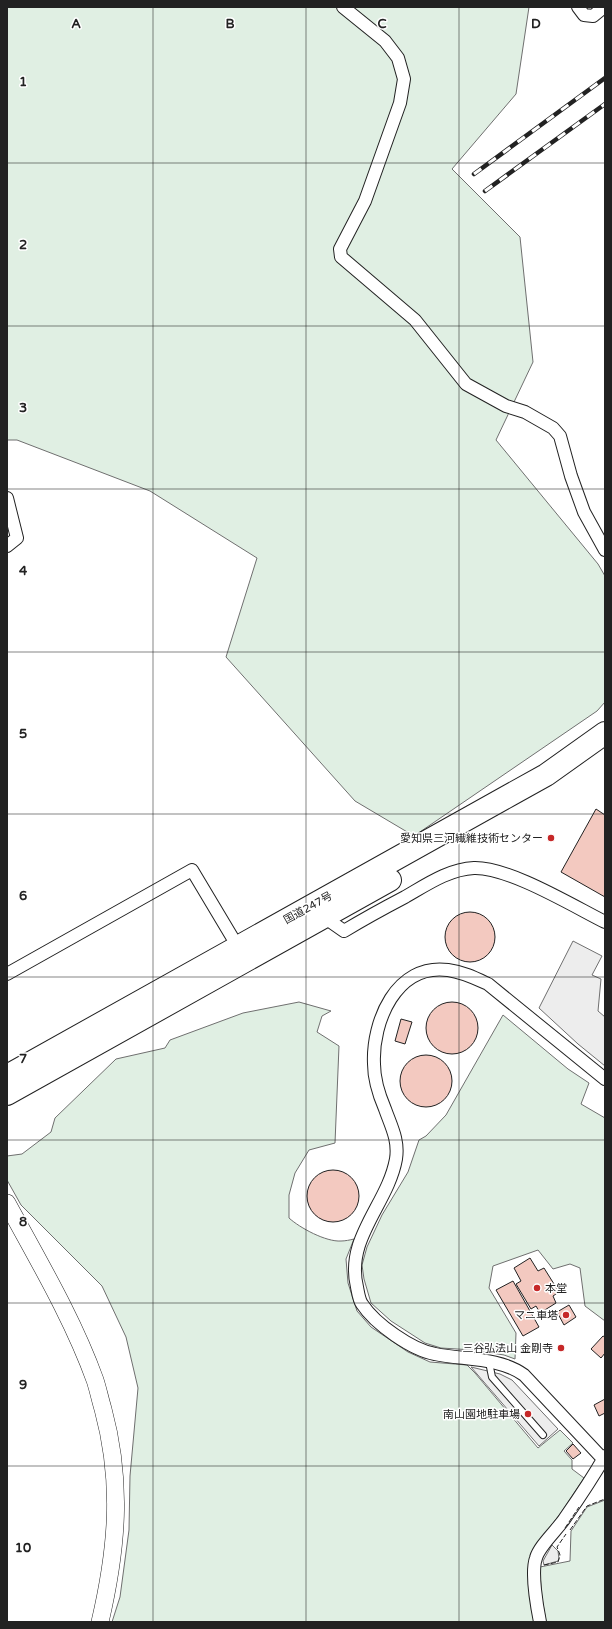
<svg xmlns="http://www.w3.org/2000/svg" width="612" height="1629" font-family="'Varela Round','Noto Sans JP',sans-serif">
<rect width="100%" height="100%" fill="#fff"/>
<!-- green -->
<path fill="#e0efe3" stroke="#6f6f6f" d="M7 7H529L516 94 452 169 520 237 533 362 496 440 598 564 605 576V702L597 711 414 836 355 801 226 657 257 558 150 491 17 440H7Z
M299 1002 331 1011 322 1016 317 1032 339 1046 335 1143 309 1150 295 1173 289 1195V1218C300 1228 326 1242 341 1241 345 1241 350 1240 354 1239L346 1259 348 1283 357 1311 371 1327 408 1352 430 1362 467 1365 475 1373 538 1448 560 1430 573 1443 564 1451 572 1460V1469L584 1478 560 1514 537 1544 535 1622H112L120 1597 129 1530 130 1476 138 1388 126 1337 102 1286 21 1205 7 1180V1156L22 1154 51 1132 55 1118 116 1059 165 1048 170 1040 243 1013Z
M503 1015 568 1069 589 1083 581 1104 605 1118V1321L585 1306 580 1268 570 1264 553 1269 538 1250 493 1266 489 1288 516 1333 515 1359 504 1355 473 1350 441 1348 425 1343 391 1321 371 1303 364 1279 362 1265 367 1247 382 1215 408 1172 419 1140 426 1136 446 1115Z
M605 1500V1622H546L541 1592 540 1567 570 1561 571 1531 587 1507Z"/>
<!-- parking -->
<path fill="#ededed" stroke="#6f6f6f" d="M573 941 602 956 592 975 601 979 598 1011 605 1017V1066L578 1044 539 1008Z
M471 1367 500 1374 512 1380 558 1429 539 1446Z
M552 1545 558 1551 559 1559 558 1561 544 1565 543 1561Z"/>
<!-- building -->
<path fill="#f3c9c0" stroke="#222" d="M596 809 605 815V897L561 872Z
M445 937a25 25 0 1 1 50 0a25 25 0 1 1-50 0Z
M426 1028a26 26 0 1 1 52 0a26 26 0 1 1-52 0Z
M401 1019 412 1022 405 1044 395 1041Z
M400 1081a26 26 0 1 1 52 0a26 26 0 1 1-52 0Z
M307 1196a26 26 0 1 1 52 0a26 26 0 1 1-52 0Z
M530 1258 538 1271 544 1268 559 1292 553 1296 556 1303 540 1313 536 1306 531 1309 516 1284 521 1281 514 1268Z
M513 1281 539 1327 523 1336 496 1290Z
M569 1305 576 1317 564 1325 557 1312Z
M603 1336 605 1337V1353L601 1358 591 1349Z
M605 1399V1413L599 1416 594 1405Z
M573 1444 581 1453 573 1459 566 1451Z"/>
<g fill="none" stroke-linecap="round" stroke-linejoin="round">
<defs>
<path id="lane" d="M489 1362 492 1377 543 1435"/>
<path id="street" d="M343 7 385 41 398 58 404 79 400 103 365 201 340 249 341 257 415 320 466 384 506 406 525 412 553 428 560 436 571 476 584 512 605 550
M578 7 584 15 593 16 604 7
M7 498 17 538 7 546
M324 917 344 931C364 919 384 908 405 897 426 885 449 869 474 868 509 867 573 906 605 922
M7 974 192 870 238 947
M603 1459 524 1375C499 1357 464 1360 435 1354 412 1350 375 1324 362 1304 359 1300 358 1292 357 1287 345 1238 388 1204 396 1159 399 1140 391 1126 385 1109 379 1095 374 1080 374 1064 372 1022 396 963 448 970 463 972 475 978 488 984L605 1079
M540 1622C537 1607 531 1572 536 1558 539 1546 558 1529 565 1518 579 1498 593 1477 605 1456"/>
<path id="secondary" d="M7 1203C38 1260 73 1319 95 1380 98 1389 100 1399 103 1409 123 1483 117 1549 100 1622"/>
<path id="highway" d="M7 1076 510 795 546 775 605 733
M7 1094 390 880"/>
</defs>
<!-- lane casing -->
<use href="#lane" stroke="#222" stroke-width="8"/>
<!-- street casing -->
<use href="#street" stroke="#222" stroke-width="14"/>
<!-- secondary casing -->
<use href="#secondary" stroke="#222" stroke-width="18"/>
<!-- highway casing -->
<use href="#highway" stroke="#222" stroke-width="24"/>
<!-- lane -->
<use href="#lane" stroke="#fff" stroke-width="6"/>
<!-- street -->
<use href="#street" stroke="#fff" stroke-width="12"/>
<!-- secondary -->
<use href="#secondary" stroke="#fff" stroke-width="17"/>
<!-- highway -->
<use href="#highway" stroke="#fff" stroke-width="22"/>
<defs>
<path id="rail" d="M474 174 605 78
M485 191 605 104"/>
</defs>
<!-- rail casing -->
<use href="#rail" stroke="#222" stroke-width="4.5"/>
<!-- rail -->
<use href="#rail" stroke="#fff" stroke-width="3" stroke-dasharray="9" stroke-linecap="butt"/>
<!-- fence -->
<path stroke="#222" stroke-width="1" stroke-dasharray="5 2" stroke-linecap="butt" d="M565 1528 579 1507
M570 1530 587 1506 605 1499
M544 1565 558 1562 560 1555 557 1547 566 1534"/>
</g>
<!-- grid -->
<path fill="none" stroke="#222" stroke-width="1" stroke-opacity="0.55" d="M153 7V1622M306 7V1622M459 7V1622M7 163H605M7 326H605M7 489H605M7 652H605M7 814H605M7 977H605M7 1140H605M7 1303H605M7 1466H605"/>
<!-- markers -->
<g fill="#c62828" stroke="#fff" stroke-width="1.5">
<circle cx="551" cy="838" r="4"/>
<circle cx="537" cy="1288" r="4"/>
<circle cx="566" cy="1315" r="4"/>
<circle cx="561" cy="1348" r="4"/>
<circle cx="528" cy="1414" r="4"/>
</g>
<g text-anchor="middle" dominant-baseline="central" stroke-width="3" stroke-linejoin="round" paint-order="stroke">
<!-- poi labels -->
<g font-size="11" fill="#222" stroke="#fff" text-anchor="end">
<text x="543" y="838">愛知県三河繊維技術センター</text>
<text x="545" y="1288" text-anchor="start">本堂</text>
<text x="558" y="1315">マニ車塔</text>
<text x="553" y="1348">三谷弘法山 金剛寺</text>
<text x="520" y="1414">南山園地駐車場</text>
</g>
<!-- street labels -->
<g font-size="11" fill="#222" stroke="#fff">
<text transform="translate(308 908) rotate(-29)">国道247号</text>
</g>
</g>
<g font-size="13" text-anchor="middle" font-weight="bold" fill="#222" stroke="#fff" stroke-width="3" stroke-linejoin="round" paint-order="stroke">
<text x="76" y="28">A</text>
<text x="230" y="28">B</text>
<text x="382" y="28">C</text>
<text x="536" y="28">D</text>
<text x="23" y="86">1</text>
<text x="23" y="249">2</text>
<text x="23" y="412">3</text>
<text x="23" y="575">4</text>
<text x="23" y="738">5</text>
<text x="23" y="900">6</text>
<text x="23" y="1063">7</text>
<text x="23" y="1226">8</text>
<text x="23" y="1389">9</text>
<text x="23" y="1552">10</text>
</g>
<!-- border -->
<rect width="612" height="1629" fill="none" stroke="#222222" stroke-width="16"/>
</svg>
